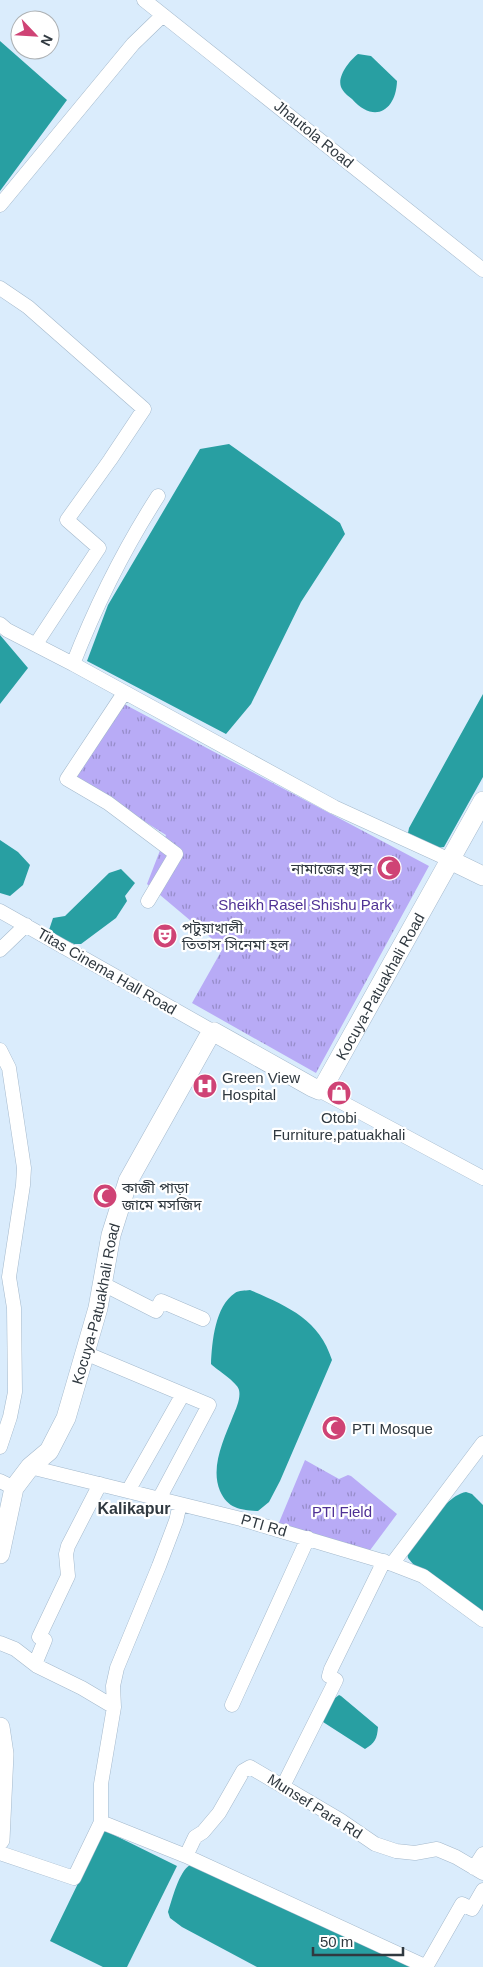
<svg xmlns="http://www.w3.org/2000/svg" width="483" height="1967" font-family="Arial,'Noto Sans Bengali',sans-serif">
<defs>
<pattern id="park-tufts" width="24" height="20" patternUnits="userSpaceOnUse" patternTransform="scale(1.25)"><rect width="24" height="20" fill="#b8abf6"/><path d="M3 7l-1-3M5 7V3M7 7l1-3M15 17l-1-3M17 17v-4M19 17l1-3" fill="none" stroke="#968cc9"/></pattern>
</defs>
<rect width="100%" height="100%" fill="#daecfc"/>
<!-- park -->
<path fill="url(#park-tufts)" d="M124 704 429 866 316 1073 192 1003 223 948 147 884 166 835 75 778Z
M305 1460 339 1479 348 1475 351 1476 397 1514 368 1553 278 1525Z"/>
<!-- water -->
<path fill="#289fa2" d="M0 41 67 100 0 191Z
M358 54 371 56 397 81C396 111 374 124 352 99 348 96 343 92 341 87 337 76 350 60 358 54Z
M229 444 340 523 345 534 301 602 251 704 226 734 87 661 108 605 200 449Z
M0 635 28 668 0 704Z
M483 694V777L444 847 437 848 408 833 409 828Z
M0 840 18 852 30 865 23 885 10 896 0 893Z
M121 869 135 883 125 896 127 901 116 918 81 944H74L48 933 53 918 65 916 109 873Z
M250 1290C287 1306 319 1319 332 1360L280 1481 269 1502 258 1511C241 1510 228 1509 220 1491 210 1467 224 1439 233 1416 236 1409 241 1398 239 1390 237 1382 217 1370 211 1364 212 1342 215 1306 235 1293 239 1290 245 1291 250 1290Z
M466 1492 472 1494 483 1505V1617L413 1564 408 1558 407 1553C421 1536 444 1496 466 1492Z
M339 1695 341 1696 378 1727C377 1739 375 1743 365 1749L323 1722 322 1719 335 1698Z
M104 1830 177 1866 127 1967H103L50 1941Z
M190 1865 426 1967H257L182 1927 170 1918 168 1912C172 1900 179 1871 190 1865Z"/>
<g fill="none" stroke-linecap="round" stroke-linejoin="round">
<defs>
<path id="street" d="M144 0 483 270
M0 205 133 44 163 15
M0 288 28 307 144 409 110 460 67 520 99 548 36 644
M158 496C124 549 96 605 73 664L334 807 450 860
M0 624 7 630 73 664
M124 693 67 779 108 803 176 854 148 901
M0 911 214 1032
M0 950 26 925
M0 1050 9 1068 24 1168 23 1185 9 1277 14 1308 15 1392 10 1417 0 1447
M319 1090 483 1178
M103 1284 156 1311 161 1301 203 1319
M85 1353 209 1405 159 1499
M30 1467 241 1519 392 1564 423 1576 483 1620
M0 1481 14 1488
M128 1491 183 1394
M392 1564 483 1443
M0 1643 15 1649 37 1666 82 1688 114 1707 101 1784V1822
M35 1664 45 1640 39 1637 68 1576 66 1554 68 1546 100 1484
M232 1705 308 1538
M114 1707 113 1686 117 1668 159 1566 176 1521 180 1504
M283 1786 336 1680 329 1676 331 1669 384 1561
M0 1853 74 1878 101 1822 186 1856 427 1967
M186 1856 195 1837 203 1832 219 1813 243 1771 250 1767 340 1820 375 1844 396 1851 415 1853 437 1849 456 1857 483 1873
M474 1868 483 1854
M426 1967 462 1904 472 1909 483 1890"/>
<g id="secondary">
<path d="M450 860 483 876"/>
<path id="s1" d="M0 1554 14 1488 30 1467 49 1451 66 1418 98 1308 111 1235 128 1181 208 1038 214 1032 312 1087 319 1090 325 1084 483 801"/>
<path d="M0 1727 4 1754 0 1840"/>
</g>
</defs>
<!-- street casing -->
<use href="#street" stroke="#a4b9cc" stroke-width="15"/>
<!-- secondary casing -->
<use href="#secondary" stroke="#a4b9cc" stroke-width="20"/>
<!-- street -->
<use href="#street" stroke="#fff" stroke-width="14"/>
<!-- secondary -->
<use href="#secondary" stroke="#fff" stroke-width="19"/>
</g>
<!-- icons -->
<defs>
<symbol id="mosque-disc" viewBox="-11 -11 22 22"><circle r="9.5" fill="#cf4375" stroke="#fff"/><path d="M3.5-4.9A6 6 0 1 0 3.5 4.9A5 5 0 1 1 3.5-4.9Z" fill="#fff"/></symbol>
<symbol id="theatre-disc" viewBox="-11 -11 22 22"><circle r="9.5" fill="#cf4375" stroke="#fff"/><path d="M-5-5.5Q0-4 5-5.5V0Q5 5 0 6Q-5 5-5 0ZM-3.3-2.5H-1v1.5H-3.3ZM1-2.5H3.3v1.5H1ZM-2.8 1Q0 5.5 2.8 1Z" fill="#fff"/></symbol>
<symbol id="hospital-disc" viewBox="-11 -11 22 22"><circle r="9.5" fill="#cf4375" stroke="#fff"/><path d="M-5-5h3v3.5h4V-5h3V5h-3V1.5h-4V5h-3Z" fill="#fff"/></symbol>
<symbol id="shop-disc" viewBox="-11 -11 22 22"><circle r="9.5" fill="#cf4375" stroke="#fff"/><path d="M-5-2.5h2.3a2.7 3.5 0 0 1 5.4 0H5L5.5 6h-11ZM-1.5-2.5h3a1.5 2.3 0 0 0-3 0Z" fill="#fff"/></symbol>
</defs>
<g fill-rule="evenodd">
<use href="#mosque-disc" x="375" y="854" width="28" height="28"/>
<use href="#theatre-disc" x="151" y="922" width="28" height="28"/>
<use href="#hospital-disc" x="191" y="1072" width="28" height="28"/>
<use href="#shop-disc" x="325" y="1079" width="28" height="28"/>
<use href="#mosque-disc" x="91" y="1182" width="28" height="28"/>
<use href="#mosque-disc" x="320" y="1414" width="28" height="28"/>
</g>
<g text-anchor="middle" dominant-baseline="central" stroke-width="4.5" stroke-linejoin="round" paint-order="stroke">
<!-- street labels -->
<g font-size="15" fill="#303940" stroke="#fff">
<text transform="translate(314 134) rotate(39)">Jhautola Road</text>
<text transform="translate(107 971) rotate(30)">Titas Cinema Hall Road</text>
<text stroke="none"><textPath href="#s1" startOffset="814">Kocuya-Patuakhali Road</textPath></text>
<text stroke="none"><textPath href="#s1" startOffset="274">Kocuya-Patuakhali Road</textPath></text>
<text transform="translate(264 1525) rotate(16)">PTI Rd</text>
<text transform="translate(315 1806) rotate(32)">Munsef Para Rd</text>
</g>
<!-- poi labels -->
<g font-size="15" fill="#303940" stroke="#fff" text-anchor="start">
<text x="372" y="868" text-anchor="end">নামাজের স্থান</text>
<text x="182" y="927">পটুয়াখালী<tspan x="182" dy="17">তিতাস সিনেমা হল</tspan></text>
<text x="222" y="1077">Green View<tspan x="222" dy="17">Hospital</tspan></text>
<text x="339" y="1117" text-anchor="middle">Otobi<tspan x="339" dy="17">Furniture,patuakhali</tspan></text>
<text x="122" y="1187">কাজী পাড়া<tspan x="122" dy="17">জামে মসজিদ</tspan></text>
<text x="352" y="1428">PTI Mosque</text>
</g>
<!-- park labels -->
<g font-size="15" fill="#4f3195" stroke="#fff">
<text x="305" y="904">Sheikh Rasel Shishu Park</text>
<text x="342" y="1511">PTI Field</text>
</g>
<!-- neighbourhood labels -->
<g font-size="16" font-weight="bold" fill="#303940" stroke="#fff">
<text x="134" y="1508">Kalikapur</text>
</g>
</g>
<!-- north arrow -->
<g transform="translate(35 35) rotate(115)"><circle r="24" fill="#ffffff" stroke="#acb0b3"/>
<path d="M0-4L9 19L0 12L-9 19Z" fill="#cf4375"/>
<text y="-8" font-size="14" font-weight="bold" text-anchor="middle" fill="#303940">N</text>
</g>
<!-- scale -->
<path d="M313 1947v8h90v-8" fill="none" stroke="#303940" stroke-width="2.5"/>
<text x="320" y="1947" font-size="15" fill="#303940" stroke="#ffffff" stroke-width="4" paint-order="stroke">50 m</text>
</svg>
